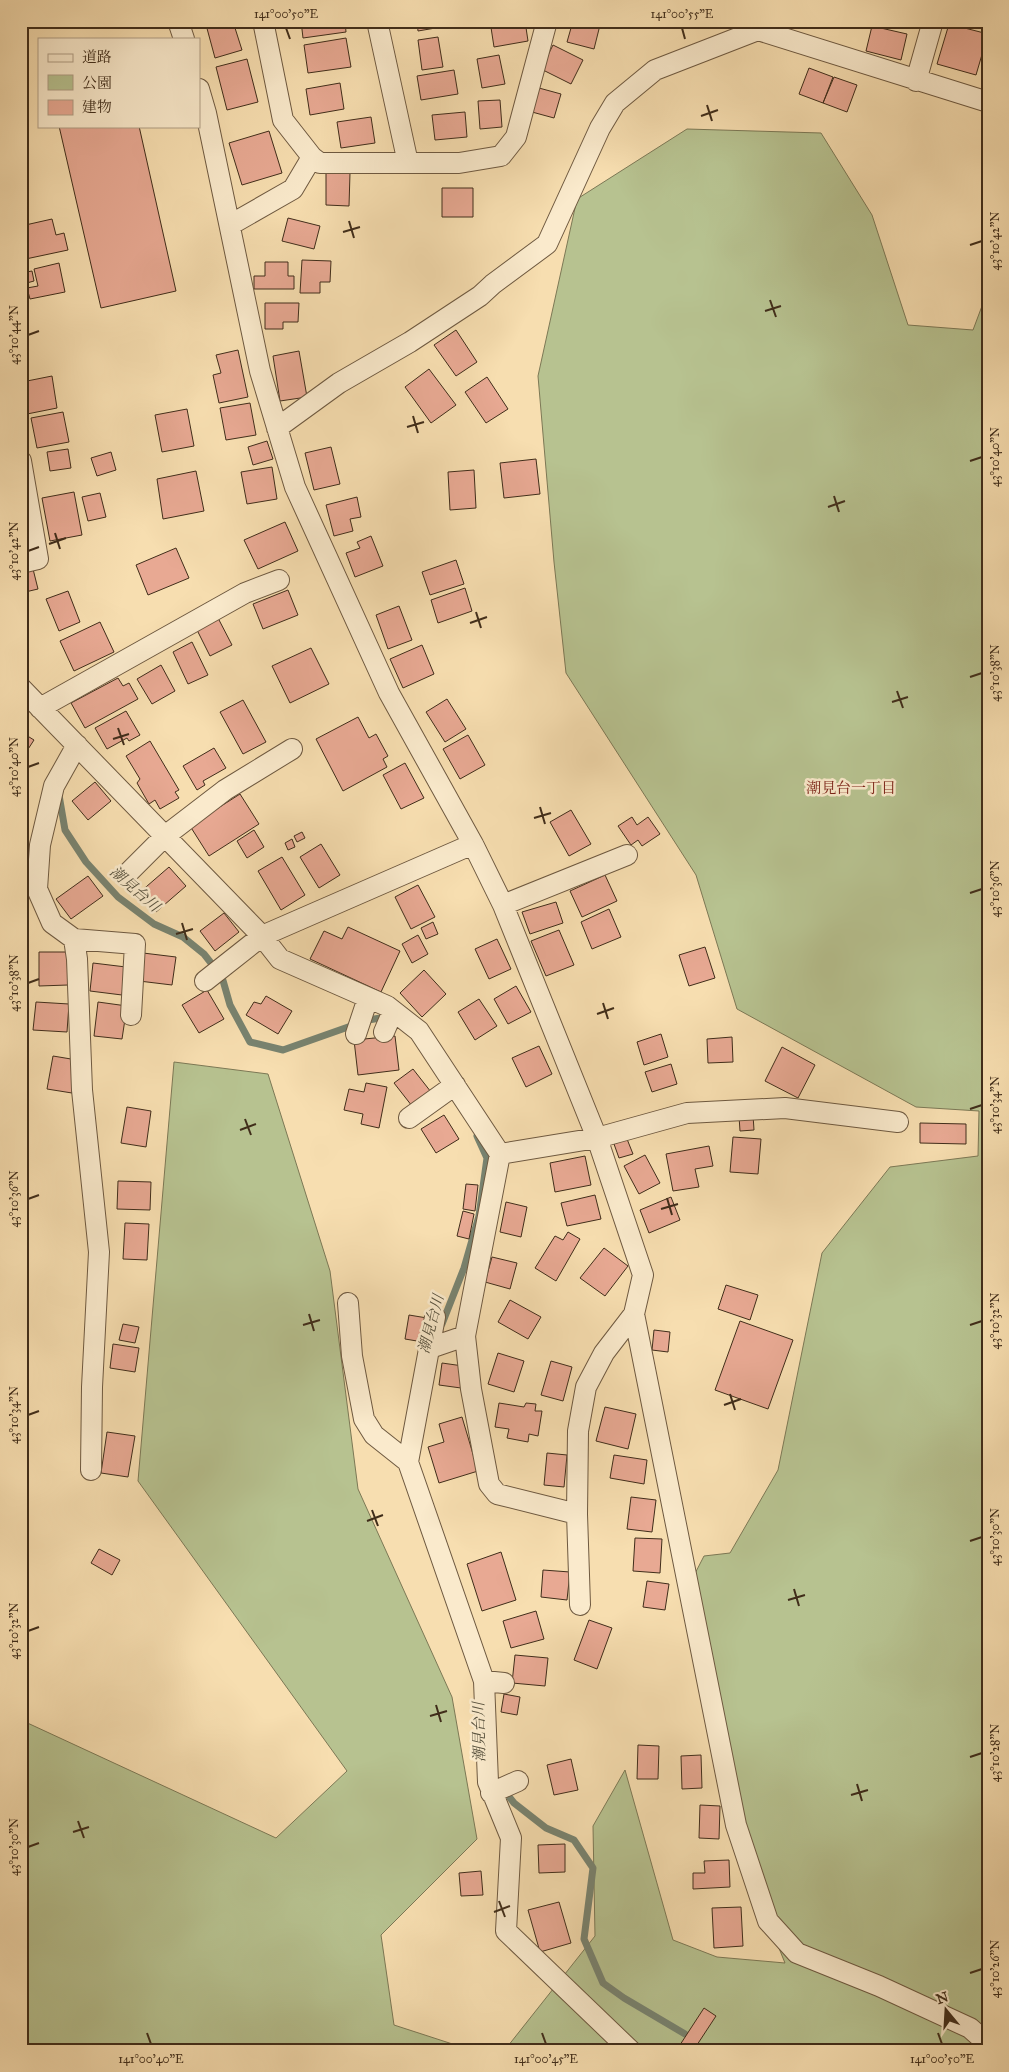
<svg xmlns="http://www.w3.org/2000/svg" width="1009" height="2072" font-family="'IM FELL Great Primer','Noto Serif JP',serif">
<rect width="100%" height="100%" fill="#f7deb0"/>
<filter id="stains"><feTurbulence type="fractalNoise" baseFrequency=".004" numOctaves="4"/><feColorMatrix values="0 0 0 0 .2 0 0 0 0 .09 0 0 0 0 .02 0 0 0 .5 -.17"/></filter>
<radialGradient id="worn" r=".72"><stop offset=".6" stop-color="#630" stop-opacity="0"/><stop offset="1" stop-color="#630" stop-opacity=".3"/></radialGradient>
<!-- green -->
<path fill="#b7c290" stroke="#7c7855" d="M687 129 821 133 872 215 908 325 973 330 988 290V2051H504L595 1936 593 1826 625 1770 673 1940 717 1957 785 1963 768 1921 687 1589 704 1556 730 1553 778 1470 822 1253 890 1167 978 1156 979 1111 916 1107 737 1009 696 875 566 673 554 562 538 376 577 199Z
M174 1062 268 1074 330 1271 358 1489 452 1697 477 1839 381 1935 394 2025 474 2051H21V1720L276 1838 347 1771 138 1481Z"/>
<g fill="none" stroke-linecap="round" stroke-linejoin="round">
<!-- stream -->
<path stroke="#788370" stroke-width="7" d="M59 795 65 830 86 862 118 897 154 924 183 937 204 954 222 977 230 1005 250 1042 283 1050 368 1020 387 1017
M442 1324 464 1268 479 1216 487 1158 477 1136
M503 1789 514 1803 546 1828 574 1840 593 1868 584 1939 603 1983 624 1998 685 2034"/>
</g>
<!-- building -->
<path fill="#e8a993" stroke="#402d1a" d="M205 21H243L244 25 235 28 242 50 215 58Z
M301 21H345L346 32 303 38Z
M417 21H452L453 25 418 31Z
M490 21H525L528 41 494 47Z
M573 21H601L594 49 567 42Z
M949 24 988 34 976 75 937 64Z
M872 26 907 34 901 60 866 51Z
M438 37 443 67 422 70 418 40Z
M346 38 351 67 308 73 304 45Z
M553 45 583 60 571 84 541 69Z
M499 55 505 84 482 88 477 59Z
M247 59 258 102 227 110 216 67Z
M809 68 833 77 823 103 799 94Z
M454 70 458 94 421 100 417 76Z
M834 77 857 85 847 112 823 103Z
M340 83 344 109 310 115 306 89Z
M539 88 561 94 554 118 532 112Z
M500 100 502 127 480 129 478 101Z
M465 112 467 137 435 140 432 115Z
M371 117 375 143 341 148 337 122Z
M59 126H139L176 291 101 308Z
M269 131 282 173 242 185 229 143Z
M326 172 350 173 349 206 326 205Z
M442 188H473V217H442Z
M288 218 320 226 314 249 282 241Z
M52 219 56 235 64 233 68 250 21 260V226Z
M302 260 331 261 330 282H320V293H300Z
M265 262H288V276H294V289H254V276H265Z
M59 263 65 292 30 299 27 288 38 286 34 269Z
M32 271 34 281 23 284 27 301 21 303V273Z
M265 303H299L298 322H283V329H265Z
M456 330 477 362 456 376 434 345Z
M238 350 248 397 219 403 213 375 221 373 216 355Z
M299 351 307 397 280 401 273 356Z
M429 369 456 405 431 423 405 387Z
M52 376 57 408 27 414 22 382Z
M487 377 508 409 486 423 465 392Z
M250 403 256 435 226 440 220 408Z
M187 409 194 446 162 452 155 415Z
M63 412 69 442 37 448 31 418Z
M267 441 273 459 253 465 248 447Z
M331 447 340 484 314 490 305 453Z
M68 449 71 468 50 471 47 452Z
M111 452 116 470 97 476 91 458Z
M536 459 540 494 504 498 500 463Z
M272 467 277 499 247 504 241 472Z
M474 470 476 508 450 510 448 472Z
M196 471 204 511 163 519 157 479Z
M74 492 82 535 50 541 42 498Z
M100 493 106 517 88 521 82 497Z
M357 497 361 517 350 519 353 531 334 536 326 505Z
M285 522 298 551 258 569 244 540Z
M371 536 383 566 355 577 346 553 360 548 357 542Z
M176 548 189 578 148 595 136 565Z
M456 560 464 584 430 595 422 572Z
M32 565 38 589 21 593V567Z
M465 588 472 611 438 623 431 600Z
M288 590 298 615 263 629 253 604Z
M68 591 80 622 59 631 46 599Z
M399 606 412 640 388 649 376 615Z
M218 618 232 645 210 656 197 630Z
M100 622 114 652 74 671 60 641Z
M192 642 208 675 188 684 173 652Z
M422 645 434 674 403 688 390 659Z
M311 648 329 684 290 703 272 666Z
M161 665 175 691 152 704 137 679Z
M118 678 123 686 129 683 138 699 85 728 71 703Z
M447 699 466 729 445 742 426 712Z
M243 700 266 742 243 754 220 712Z
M126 711 140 735 129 741 127 738 107 749 95 728Z
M358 717 369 738 376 734 388 756 383 759 387 767 343 791 316 739Z
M21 732 34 740 21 760Z
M468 735 485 765 460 779 443 749Z
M150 741 179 790 175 792 179 798 160 809 155 800 149 804 137 783 140 779 126 756Z
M214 748 226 768 203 781 205 785 197 790 183 766Z
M405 763 424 798 401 809 383 775Z
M95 782 111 801 88 820 72 801Z
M240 794 259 824 209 856 190 826Z
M571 810 591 844 569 856 550 822Z
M632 817 637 825 648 817 660 834 642 846 638 840 631 845 618 826Z
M254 830 264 847 247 858 237 841Z
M302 832 305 838 297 842 294 836Z
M292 839 295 847 288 850 285 843Z
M321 844 340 875 319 888 300 857Z
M282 857 305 895 281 910 258 871Z
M169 867 186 886 156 912 139 893Z
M605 875 617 901 582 917 570 891Z
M88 876 103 896 71 919 56 899Z
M418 885 435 917 411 929 395 897Z
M556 902 563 923 530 934 522 912Z
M609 909 621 937 592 949 581 922Z
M224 913 239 932 215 951 200 931Z
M433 922 438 934 426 939 421 928Z
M348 927 400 951 381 992 310 959 324 931 342 939Z
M559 930 574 965 546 976 531 941Z
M418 935 428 954 412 963 402 944Z
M497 939 511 969 489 979 475 949Z
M705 947 715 978 689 986 679 955Z
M39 952H67L68 985 39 986Z
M143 953 176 957 172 985 139 981Z
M93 963 126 967 122 995 90 991Z
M424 970 446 994 422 1017 400 993Z
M516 986 531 1012 508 1024 494 999Z
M207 990 224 1019 199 1033 182 1005Z
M266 996 292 1011 278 1034 246 1015 254 1002 261 1004Z
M479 999 497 1026 475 1040 458 1012Z
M36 1002 69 1004 67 1032 33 1030Z
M98 1002 127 1006 122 1039 94 1036Z
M661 1034 668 1057 644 1065 637 1042Z
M395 1036 399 1070 358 1075 354 1040Z
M732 1037 733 1062 708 1063 707 1039Z
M539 1046 552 1074 526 1087 512 1058Z
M782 1047 815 1065 798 1098 765 1081Z
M53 1056 77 1060 72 1093 47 1089Z
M671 1064 677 1084 652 1092 645 1072Z
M413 1069 431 1092 412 1106 394 1083Z
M366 1083 387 1087 379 1128 361 1124 363 1114 344 1110 349 1089 364 1092Z
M127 1107 151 1111 146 1147 121 1143Z
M444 1115 459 1139 436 1153 421 1129Z
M753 1115 754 1130 740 1131 739 1116Z
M920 1123 966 1124V1144L920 1143Z
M733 1137 761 1139 758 1174 730 1172Z
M627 1139 633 1154 619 1158 614 1144Z
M709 1146 713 1166 695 1169 699 1187 673 1191 666 1154Z
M645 1155 660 1183 639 1194 624 1166Z
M585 1156 591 1185 555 1192 550 1163Z
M118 1181 151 1182 150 1210 117 1209Z
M466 1184 478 1185 475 1211 463 1209Z
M595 1195 601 1219 567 1226 561 1203Z
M671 1197 680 1220 649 1233 640 1210Z
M506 1202 527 1207 521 1237 500 1232Z
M463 1211 474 1214 469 1239 457 1236Z
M125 1223 149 1224 147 1260 123 1259Z
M568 1232 580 1239 556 1281 535 1268 555 1236 563 1240Z
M604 1248 628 1266 605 1296 580 1278Z
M492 1257 517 1263 510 1289 485 1282Z
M726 1285 758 1295 750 1320 718 1309Z
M510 1300 541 1317 528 1339 498 1322Z
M409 1315 427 1318 423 1342 405 1339Z
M740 1321 793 1340 768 1409 715 1390Z
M123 1324 139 1327 135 1343 119 1340Z
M654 1330 670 1332 668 1352 652 1350Z
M113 1344 139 1348 135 1372 110 1368Z
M498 1353 524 1361 514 1392 488 1384Z
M551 1361 572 1367 563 1401 541 1395Z
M442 1363 463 1366 461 1388 439 1385Z
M499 1403 524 1407 526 1403 536 1404 535 1411H542L538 1436 529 1434 528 1442 507 1438 509 1429 495 1427Z
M605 1407 636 1414 628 1449 596 1441Z
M462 1417 478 1471 439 1483 428 1447 444 1442 439 1424Z
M107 1432 135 1436 128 1477 101 1473Z
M547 1453 567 1455 564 1487 544 1485Z
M614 1455 647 1460 644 1484 610 1478Z
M631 1497 656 1500 652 1532 627 1529Z
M635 1538 662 1539 660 1573 633 1571Z
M99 1549 120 1560 112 1575 91 1563Z
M501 1552 516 1600 482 1611 467 1564Z
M543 1570 570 1572 567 1600 541 1597Z
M647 1581 669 1584 665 1610 643 1607Z
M536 1611 544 1639 511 1648 503 1621Z
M589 1620 612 1628 597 1669 574 1660Z
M515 1655 548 1658 545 1686 512 1683Z
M504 1694 520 1697 517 1715 501 1712Z
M638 1745 659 1746 658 1779H637Z
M701 1755 702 1788 682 1789 681 1756Z
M571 1759 578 1790 554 1795 547 1765Z
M700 1805 720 1806 719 1839 699 1838Z
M565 1844V1872L539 1873 538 1845Z
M729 1860 730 1887 693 1889V1873H705L704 1861Z
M481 1871 483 1895 461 1896 459 1873Z
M559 1902 571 1943 540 1952 528 1910Z
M741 1907 743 1946 714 1948 712 1908Z
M704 2008 716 2016 693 2051H676Z"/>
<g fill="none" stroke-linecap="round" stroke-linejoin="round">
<defs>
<path id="minor" d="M178 21 184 39
M263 21 283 120 312 157 320 163H459L501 156 516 137 547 21
M377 21 408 163
M748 24 758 30 988 102
M916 81 933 21
M199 89 206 113 260 371 295 487 389 693 473 844 503 905 597 1138 643 1275 634 1314 736 1825 768 1921 797 1953 879 1986 970 2028 988 2044
M230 225 293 189 312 157
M277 428 339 383 410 342 480 296 493 284 547 244 600 128 615 103 655 70 758 30
M21 461 38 559 21 563
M21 688 262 936 280 959 387 1006 419 1031 500 1154 465 1336 471 1389 489 1484 497 1494 577 1514
M40 708 245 593 279 580
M77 745 54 786 40 845 37 889 52 923 74 939 77 959 82 1090 99 1252 92 1387 91 1470
M127 874 165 836 225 790 292 749
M503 905 627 855
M74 939 135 944 131 1015
M205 981 262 936 473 844
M384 1032 393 1011
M356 1034 368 998
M409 1118 455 1085
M500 1154 597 1138 687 1113 785 1108 898 1122
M348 1303 352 1356 364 1419 374 1435 408 1462 484 1681 488 1782 511 1838 506 1931 631 2051
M430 1348 465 1336
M408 1462 435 1317
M580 1605 577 1514 578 1431 586 1387 604 1353 634 1314
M484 1681 504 1683
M491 1793 518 1781"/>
</defs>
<!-- minor casing -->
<use href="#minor" stroke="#6e5940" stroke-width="22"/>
<!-- minor -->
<use href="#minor" stroke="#faeacc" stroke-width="20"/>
</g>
<!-- ticks -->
<path fill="none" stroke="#402d1a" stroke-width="2" d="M286 28 290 39M682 28 685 39M707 105 712 121M701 116 718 110M349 221 354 238M343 232 360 227M970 245 982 241M770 300 776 317M765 311 781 306M28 335 39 331M413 416 418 433M407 427 424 422M970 461 982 457M834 496 839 512M828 507 845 501M55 533 60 549M49 544 66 538M28 551 39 547M476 612 481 628M470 623 487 617M970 677 982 673M897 691 903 708M892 702 908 697M118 728 124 745M113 739 129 734M28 767 39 763M540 807 545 824M534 818 551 813M970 893 982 889M182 923 187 940M176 934 193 929M28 983 39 979M603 1003 608 1019M597 1014 614 1008M970 1109 982 1105M245 1119 251 1135M240 1130 256 1124M667 1198 672 1215M28 1199 39 1195M661 1209 678 1204M309 1314 314 1331M303 1325 320 1320M970 1325 982 1321M730 1394 735 1410M724 1405 741 1399M28 1415 39 1411M372 1510 378 1526M367 1521 383 1515M970 1541 982 1537M794 1589 799 1606M788 1600 805 1595M28 1631 39 1627M436 1705 441 1722M430 1716 447 1711M970 1757 982 1753M857 1784 862 1801M851 1795 868 1790M78 1821 84 1838M73 1832 89 1827M28 1847 39 1843M499 1901 505 1917M494 1912 510 1906M970 1973 982 1969M147 2033 151 2044M542 2033 546 2044M938 2033 942 2044"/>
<g text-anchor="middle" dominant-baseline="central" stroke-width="5" stroke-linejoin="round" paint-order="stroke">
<!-- neighbourhood labels -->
<g font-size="15" fill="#7a1f14" stroke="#faeacc">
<text x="851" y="788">潮見台一丁目</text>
</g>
<!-- water labels -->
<g font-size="15" font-style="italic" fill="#57513e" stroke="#faeacc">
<text transform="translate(135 889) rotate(41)">潮見台川</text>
<text transform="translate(431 1324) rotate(-75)">潮見台川</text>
<text transform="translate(479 1732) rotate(-91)">潮見台川</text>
</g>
</g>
<!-- margin -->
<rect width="1009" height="2072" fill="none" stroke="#f7deb0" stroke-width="55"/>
<!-- legend -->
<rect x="38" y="38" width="162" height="90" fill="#faeacc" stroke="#b09e85"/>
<rect x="48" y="54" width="25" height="8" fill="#faeacc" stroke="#b09e85"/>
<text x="82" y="62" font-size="15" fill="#402d1a">道路</text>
<rect x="48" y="75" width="25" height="15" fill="#b7c290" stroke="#b09e85"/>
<text x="82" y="88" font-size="15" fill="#402d1a">公園</text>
<rect x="48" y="100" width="25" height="15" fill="#e8a993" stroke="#b09e85"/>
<text x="82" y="112" font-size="15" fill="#402d1a">建物</text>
<!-- north arrow -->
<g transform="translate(946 2010) rotate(342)" stroke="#faeacc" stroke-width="4" paint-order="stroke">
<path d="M0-4L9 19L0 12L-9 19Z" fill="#402d1a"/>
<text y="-8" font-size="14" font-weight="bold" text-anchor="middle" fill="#402d1a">N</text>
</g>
<rect x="28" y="28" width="954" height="2016" fill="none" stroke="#402d1a" stroke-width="2"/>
<g font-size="12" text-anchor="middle" fill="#402d1a">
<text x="286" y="18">141°00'50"E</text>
<text x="682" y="18">141°00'55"E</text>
<text transform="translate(995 241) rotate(-90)" y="4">43°10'42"N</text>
<text transform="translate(14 335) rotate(-90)" y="4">43°10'44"N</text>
<text transform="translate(995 457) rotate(-90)" y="4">43°10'40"N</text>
<text transform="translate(14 551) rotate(-90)" y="4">43°10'42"N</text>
<text transform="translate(995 673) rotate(-90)" y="4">43°10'38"N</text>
<text transform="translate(14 767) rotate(-90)" y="4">43°10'40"N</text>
<text transform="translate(995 889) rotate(-90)" y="4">43°10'36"N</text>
<text transform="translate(14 983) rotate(-90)" y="4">43°10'38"N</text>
<text transform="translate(995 1105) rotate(-90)" y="4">43°10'34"N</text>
<text transform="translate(14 1199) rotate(-90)" y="4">43°10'36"N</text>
<text transform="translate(995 1321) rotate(-90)" y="4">43°10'32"N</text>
<text transform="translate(14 1415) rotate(-90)" y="4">43°10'34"N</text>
<text transform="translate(995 1537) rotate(-90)" y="4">43°10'30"N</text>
<text transform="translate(14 1631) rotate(-90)" y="4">43°10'32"N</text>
<text transform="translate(995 1753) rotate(-90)" y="4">43°10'28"N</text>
<text transform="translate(14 1847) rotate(-90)" y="4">43°10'30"N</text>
<text transform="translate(995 1969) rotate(-90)" y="4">43°10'26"N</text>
<text x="151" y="2063">141°00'40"E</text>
<text x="546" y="2063">141°00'45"E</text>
<text x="942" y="2063">141°00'50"E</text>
</g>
<rect width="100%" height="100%" filter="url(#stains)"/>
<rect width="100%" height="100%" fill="url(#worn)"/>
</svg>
